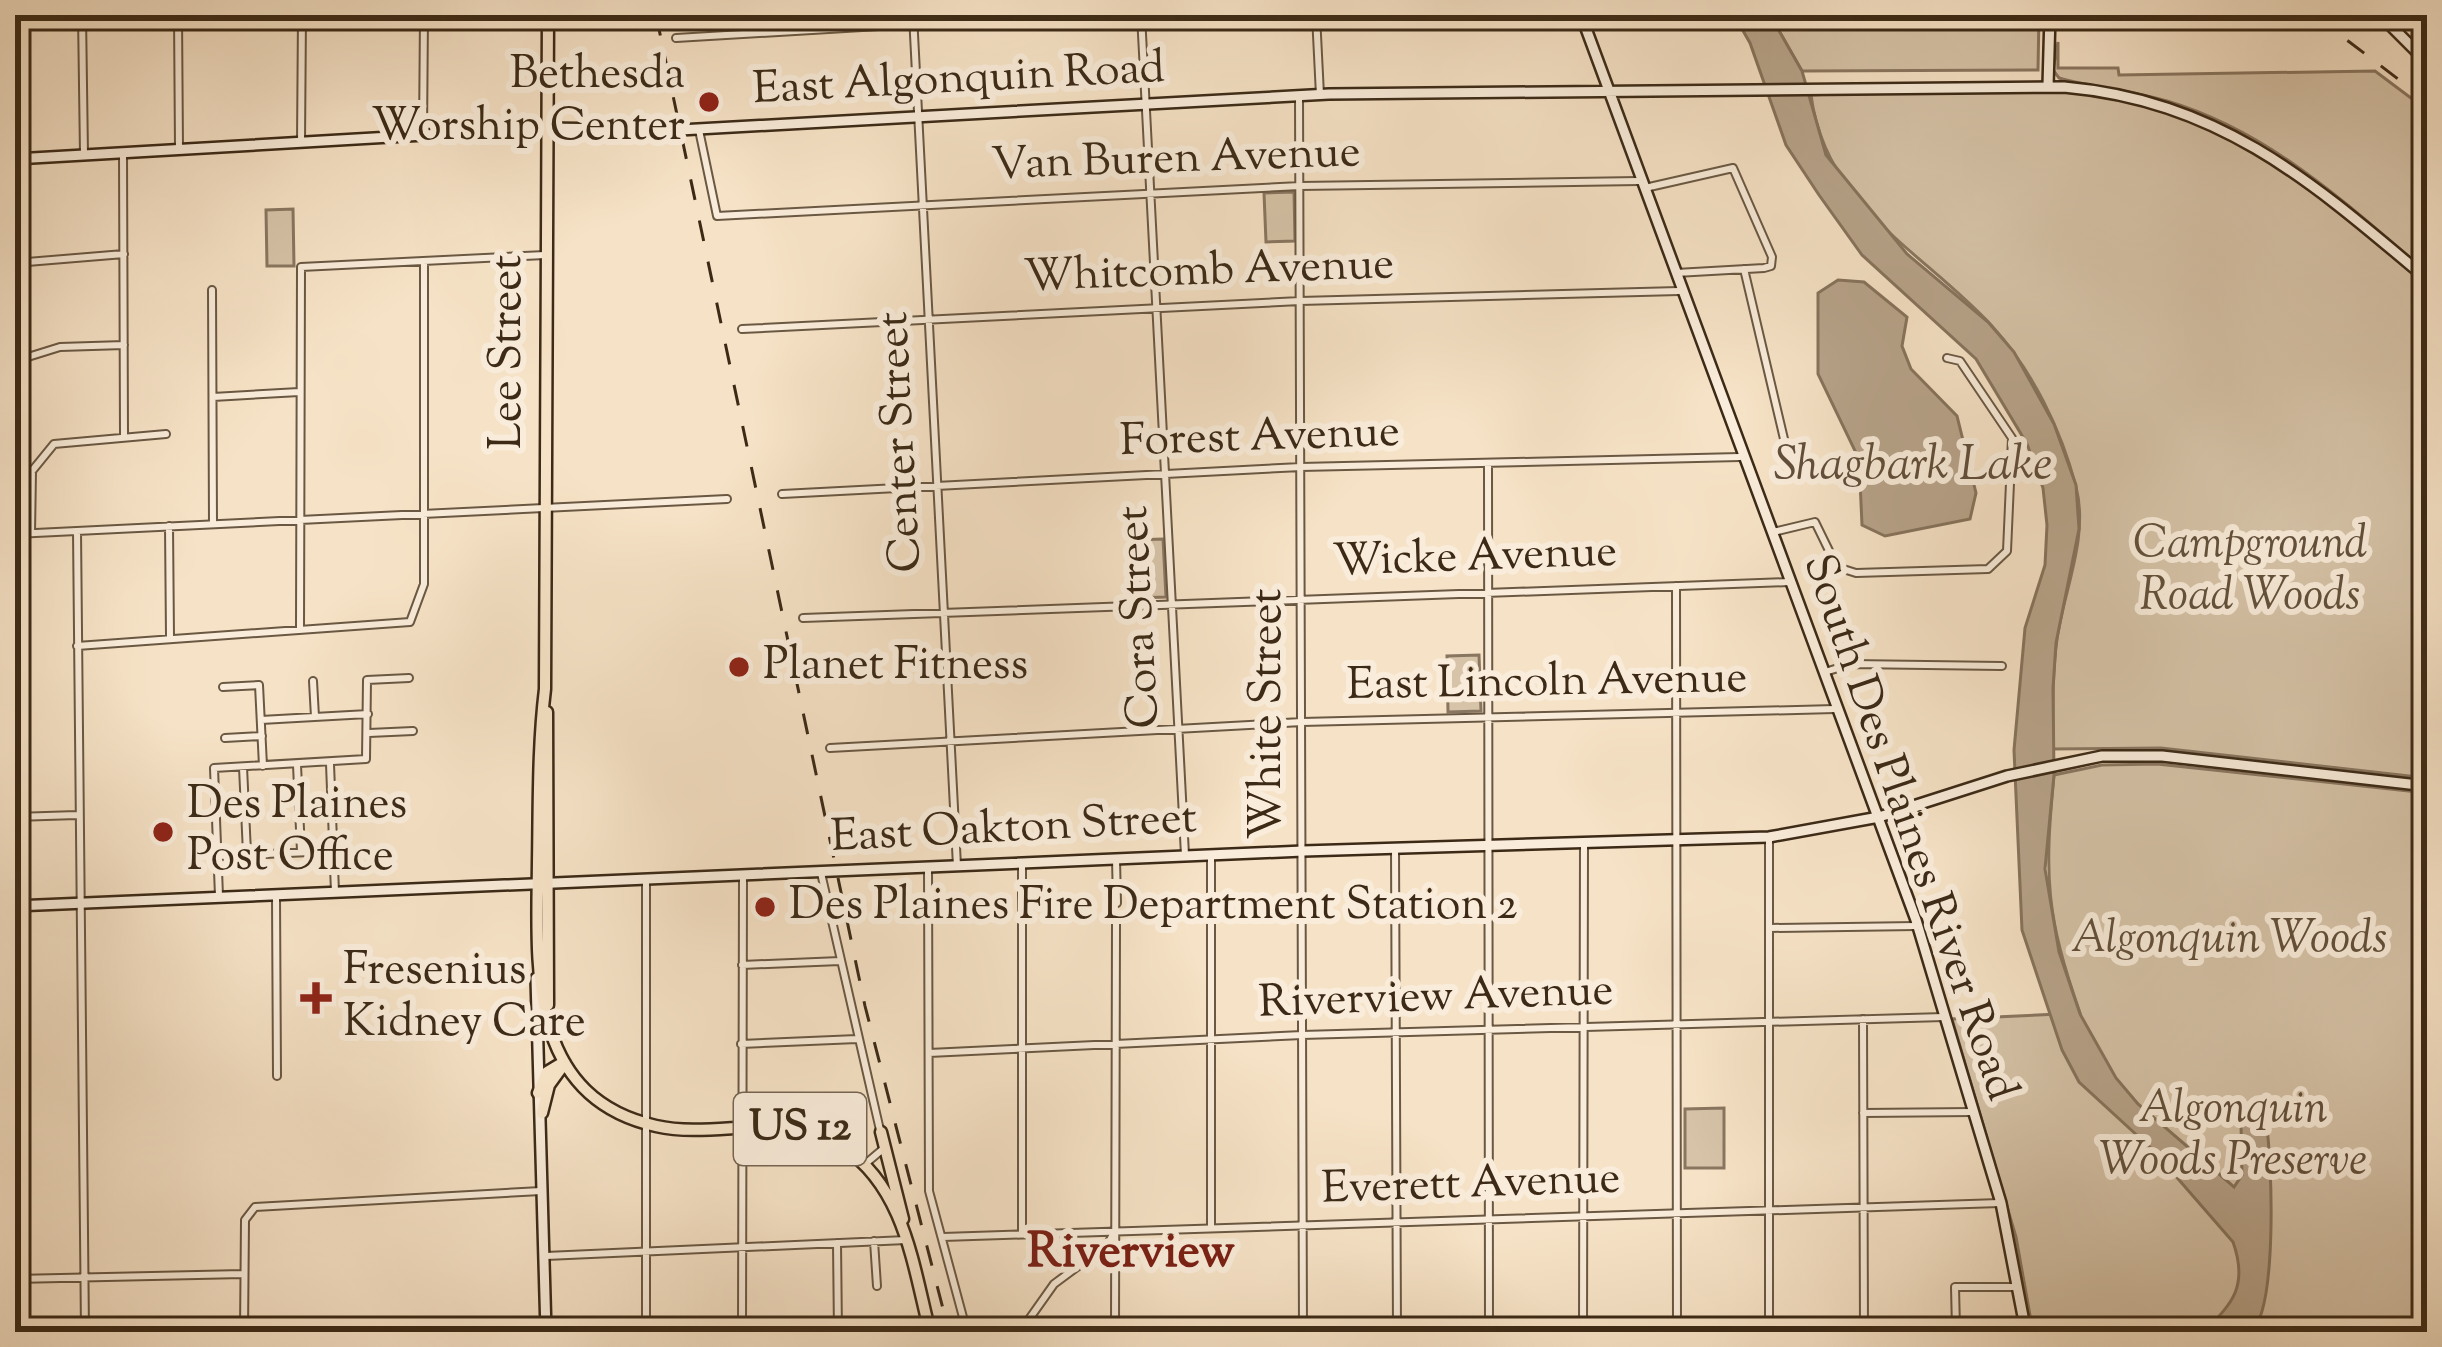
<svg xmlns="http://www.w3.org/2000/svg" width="2442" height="1347" font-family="'Sorts Mill Goudy',serif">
<rect width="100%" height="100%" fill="#f6e2c6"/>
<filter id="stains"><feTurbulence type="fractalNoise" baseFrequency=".00167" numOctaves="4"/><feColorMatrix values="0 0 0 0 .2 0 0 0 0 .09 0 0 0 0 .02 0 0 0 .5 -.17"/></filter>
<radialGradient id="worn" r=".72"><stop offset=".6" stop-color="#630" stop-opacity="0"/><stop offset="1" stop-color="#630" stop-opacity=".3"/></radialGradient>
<!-- green -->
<path fill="#d6c3a8" stroke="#897660" stroke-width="3" d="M1770 15H2039L2038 70 1802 71Z
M2058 42V68H2118L2119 75 2375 71 2427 110V272C2346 204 2271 132 2167 101 2132 90 2094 88 2059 78L2053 70Z
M1896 91C1964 91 2032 87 2096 95 2229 112 2330 202 2427 286V778L2161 748 2053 749C2053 713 2052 675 2057 639 2064 590 2089 537 2076 487 2061 429 2032 370 1992 326 1924 252 1825 207 1811 95Z
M1294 192 1295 241 1266 242 1264 193Z
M293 209 294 266H267L266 210Z
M1163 539 1166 597 1136 598 1133 540Z
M1479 655 1481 711 1448 712 1447 656Z
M2157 764 2427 793V1332H2033L2016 1237 1952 1019 2080 1013C2046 916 2044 877 2054 775L2102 765Z
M1724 1108V1168H1685V1109Z"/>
<!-- water -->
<path fill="#b7a38a" stroke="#86735c" stroke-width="3" d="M1734 15H1770L1802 71 1826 155 1907 254 1988 322 2014 352 2054 424 2076 485 2079 529 2056 643 2053 688 2054 775 2045 869 2059 952 2080 1014 2116 1078 2138 1104 2234 1187 2242 1175 2241 1123 2250 1115 2266 1121C2272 1158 2278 1309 2251 1332H2203C2234 1304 2248 1284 2233 1242L2153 1150 2079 1082 2062 1050 2022 930 2014 750 2025 628 2045 565 2047 525 2043 488 2027 444 1976 359 1862 255 1819 195 1786 145 1750 43Z
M1838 280 1864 282 1907 317 1902 346 1911 369 1957 416 1976 493 1970 519 1885 536 1862 525 1859 459 1818 374V293Z"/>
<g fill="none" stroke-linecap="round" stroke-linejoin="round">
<defs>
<path id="street" d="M82 15 84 155
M178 15 179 149
M913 15 957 866
M1141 15 1185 855
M1316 15 1320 95
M676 38 1066 15
M1299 96 1303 1332
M699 130 717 216 1300 186 1639 181
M423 134 424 15
M301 142 302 15
M123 153 124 436
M1645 188 1733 168 1772 257 1771 266 1764 268 1676 273
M15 263 124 254
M1744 269 1784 439
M212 290 213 524
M742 329 1300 301 1679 291
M15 361 60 347 124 345
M213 397 299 392
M1488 466 1489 1332
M782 494 1301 467 1740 457
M169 526 170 637
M77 531 85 1332
M1773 532 1815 522 1837 567 1856 573 1988 569 2007 551 2012 438 1960 361 1947 358
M31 533 32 471 54 444 166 434
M15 534 727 499
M1676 586 1677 1332
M803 618 1789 582
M300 630 301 267 545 255
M77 646 410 622 424 584V261
M1825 672 1851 664 2002 666
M313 681 315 717
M223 687 259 685 263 766
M261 720 368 714
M369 733 413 731
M225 738 262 736
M830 748 1302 722 1835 709
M330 764 335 892
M297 765 301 851
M243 767 247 853
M15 817 77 815
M1769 837V1332
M1395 847 1397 1332
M217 856 333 851
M1116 859 1117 903
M928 868 929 1191 967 1332
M821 873 880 1130
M219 896 214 768 366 759 367 680 409 678
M276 897 277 1076
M1770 928 1916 926
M742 965 840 961
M1863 1019 1864 1332
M741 1044 857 1039
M929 1053 1302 1035 1944 1017
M1863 1113 1973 1112
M864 1165 883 1149
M1211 1227V854
M1022 1232V864
M943 1237 2000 1203
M874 1241 877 1286
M837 1243 838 1332
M546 1256 906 1240
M15 1279 243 1274
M1956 1328 1955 1287H2015
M244 1332 245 1220 255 1207 541 1191
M646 1332V880
M742 1332 743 876
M1020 1332 1054 1284 1108 1244 1113 1234
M1115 1332 1116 923
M1583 1332 1584 842"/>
<path id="secondary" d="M1581 15 1916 920 2001 1203 2026 1332
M2380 15 2427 62
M2048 86 2050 15
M15 159 546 128 680 130 1329 94 2064 87C2221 101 2312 182 2427 279
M15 906 1303 851 1769 837 1879 817 2007 776 2102 756H2162L2427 786
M536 978 546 1332"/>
<path id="primary" d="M548 15 545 689C538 747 539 804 538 862 537 965 526 1097 656 1126 719 1140 785 1108 843 1147 905 1188 913 1266 930 1332
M547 712 548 1005
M538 1093 547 1072 562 1063
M542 1113 549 1085 565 1063
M881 1132 903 1219"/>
</defs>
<!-- street casing -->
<use href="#street" stroke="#6a5843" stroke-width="10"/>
<!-- secondary casing -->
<use href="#secondary" stroke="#3c2a17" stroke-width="14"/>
<!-- primary casing -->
<use href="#primary" stroke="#3c2a17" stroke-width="15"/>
<!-- street -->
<use href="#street" stroke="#f9ecda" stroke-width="6"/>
<!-- secondary -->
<use href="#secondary" stroke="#f9ecda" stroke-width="9"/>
<!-- primary -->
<use href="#primary" stroke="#f6e2c6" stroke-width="10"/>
<!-- rail -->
<path stroke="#3c2a17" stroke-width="3" stroke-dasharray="21 21" stroke-linecap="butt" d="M656 15 865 1006 949 1332
M2314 15 2427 101"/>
</g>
<!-- markers -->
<g fill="#8f2418" stroke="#f9ecda" stroke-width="4.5">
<circle cx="709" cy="102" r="12"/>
<circle cx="739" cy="667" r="12"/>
<circle cx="163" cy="832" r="12"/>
<circle cx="765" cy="907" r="12"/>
<path d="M310 980h12v12h12v12h-12v12h-12v-12h-12v-12h12z"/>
</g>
<g text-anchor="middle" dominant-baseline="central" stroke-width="12" stroke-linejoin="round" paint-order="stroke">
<!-- shield labels -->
<rect fill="#f9ecda" stroke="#756452" stroke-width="3" x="734" y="1093" width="132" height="72" rx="9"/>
<g font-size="42" font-weight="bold" fill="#3c2a17">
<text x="800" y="1129">US 12</text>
</g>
<!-- poi labels -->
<g font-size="45" fill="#3c2a17" stroke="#f9ecda" text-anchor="start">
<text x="685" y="76" text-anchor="end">Bethesda<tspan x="685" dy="52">Worship Center</tspan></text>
<text x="763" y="667">Planet Fitness</text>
<text x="187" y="806">Des Plaines<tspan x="187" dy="52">Post Office</tspan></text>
<text x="789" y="907">Des Plaines Fire Department Station 2</text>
<text x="343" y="972">Fresenius<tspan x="343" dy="52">Kidney Care</tspan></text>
</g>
<!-- street labels -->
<g font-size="45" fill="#3c2a17" stroke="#f9ecda">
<text transform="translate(959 81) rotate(-3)">East Algonquin Road</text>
<text transform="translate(1176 161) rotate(-2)">Van Buren Avenue</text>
<text transform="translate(1209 273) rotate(-2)">Whitcomb Avenue</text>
<text transform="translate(509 352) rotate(-90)">Lee Street</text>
<text transform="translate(1260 439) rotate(-2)">Forest Avenue</text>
<text transform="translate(902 442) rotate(-93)">Center Street</text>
<text transform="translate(1475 559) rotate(-2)">Wicke Avenue</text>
<text transform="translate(1141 617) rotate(-93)">Cora Street</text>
<text transform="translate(1547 684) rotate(-1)">East Lincoln Avenue</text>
<text transform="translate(1269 714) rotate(-90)">White Street</text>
<text transform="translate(1908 828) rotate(71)">South Des Plaines River Road</text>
<text transform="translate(1014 830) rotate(-3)">East Oakton Street</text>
<text transform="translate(1436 999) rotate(-2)">Riverview Avenue</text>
<text transform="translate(1471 1186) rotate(-2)">Everett Avenue</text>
</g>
<!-- park labels -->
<g font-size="45" font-style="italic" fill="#62503b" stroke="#f9ecda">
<text x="2250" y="545">Campground<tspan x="2250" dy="52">Road Woods</tspan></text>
<text x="2229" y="940">Algonquin Woods</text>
<text x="2233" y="1110">Algonquin<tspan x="2233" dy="52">Woods Preserve</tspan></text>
</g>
<!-- water labels -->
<g font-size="48" font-style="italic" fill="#614e3a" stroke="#f9ecda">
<text x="1913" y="466">Shagbark Lake</text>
</g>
<!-- neighbourhood labels -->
<g font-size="48" font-weight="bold" fill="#7a1f14" stroke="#f9ecda">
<text x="1131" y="1254">Riverview</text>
</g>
</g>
<!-- margin -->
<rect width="2442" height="1347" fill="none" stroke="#f6e2c6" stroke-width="60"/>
<rect x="18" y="18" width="2406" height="1311" fill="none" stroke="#3c2a17" stroke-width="6"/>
<rect x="30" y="30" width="2382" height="1287" fill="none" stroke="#3c2a17" stroke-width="3"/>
<rect width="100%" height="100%" filter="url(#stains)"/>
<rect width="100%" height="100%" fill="url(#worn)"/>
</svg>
